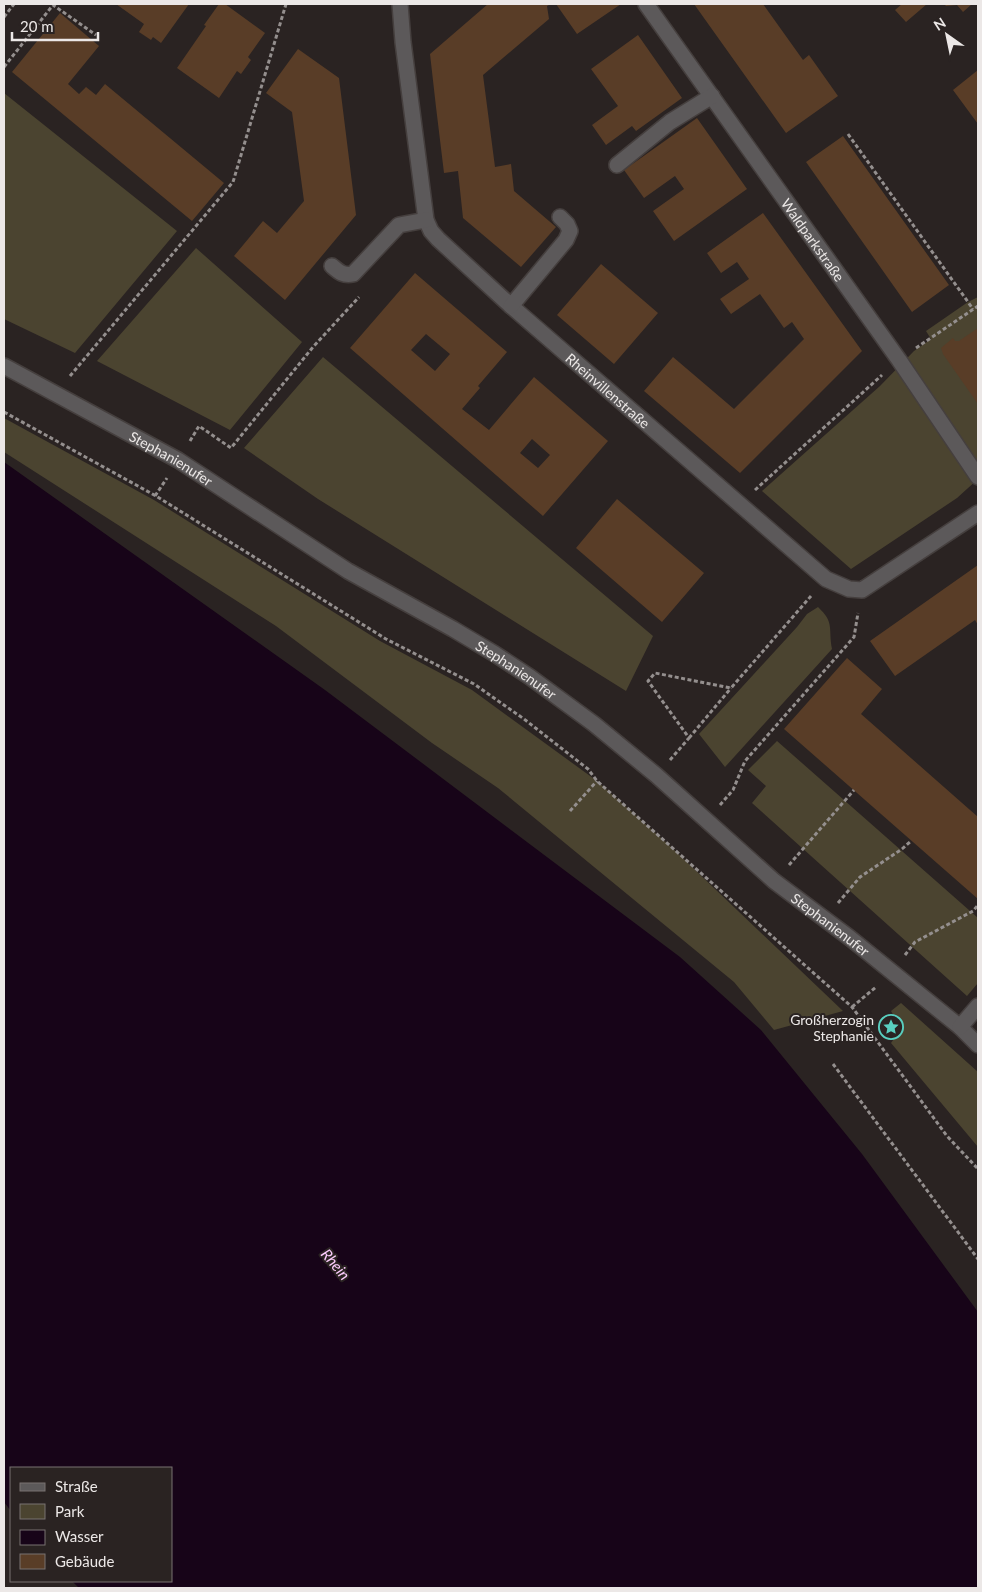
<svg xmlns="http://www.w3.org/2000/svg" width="982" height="1592" font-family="Lato,sans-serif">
<rect width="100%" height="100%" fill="#2a2322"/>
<!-- green -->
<path fill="#4b4430" d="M4 93 177 231 75 353 4 319Z
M196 248 302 342 230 430 97 361Z
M978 297V479L957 498 851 569 762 491 880 386 914 351 931 339 926 331 968 302Z
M323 357 653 636 626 691 318 499 244 448Z
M4 418 154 500 380 641 472 690 597 781 670 846 843 1011 774 1030 734 982 498 788 432 743 276 626 4 452Z
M818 607C835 623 828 628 832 649L725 767 699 734 797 627 807 614Z
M777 741 978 918V983L967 996 752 803 766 786 748 770Z
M901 1003 978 1072V1147L891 1043 901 1029 891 1011Z"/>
<!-- water -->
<path fill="#170418" d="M4 462 325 690 680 957 761 1030 862 1154 978 1312V1588H79L72 1581H171V1468H11V1511L4 1502Z"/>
<!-- building -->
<path fill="#593d27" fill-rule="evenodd" d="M116 4H189L161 43 153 37 151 40 139 32 144 24Z
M219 4H225L265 33 248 57 251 60 241 74 237 71 219 98 177 68 206 26 204 25Z
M488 4H551L547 6 549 19 483 75 495 167 511 164 514 191 556 227 521 267 463 218 458 171 444 173 436 107 430 54Z
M556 4H621L577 34Z
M694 4H763L803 60 809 55 838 96 786 133Z
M902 4H927L906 22 895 10Z
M944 4H972L963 12 957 5 946 6Z
M60 13 99 46 68 84 79 94 86 87 96 95 105 84 224 183 192 221 12 72Z
M638 35 682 98 636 131 632 126 606 145 592 125 618 106 591 69Z
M298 49 339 78 356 215 285 300 234 256 263 221 277 233 304 201 292 112 266 93Z
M978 70V124L953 90Z
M697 118 747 189 674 241 653 211 684 189 675 176 644 198 624 170Z
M843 136 949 285 912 312 806 162Z
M763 213 862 351 740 473 644 391 673 357 734 409 804 339 792 322 784 328 760 294 731 314 720 299 749 279 737 262 721 273 707 253Z
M601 264 658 313 614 364 557 315Z
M415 273 507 352 478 386 480 388 462 409 489 430 534 377 608 441 543 516 350 348ZM426 334 450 354 435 371 411 350ZM532 439 550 455 538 468 520 453Z
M978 328V404L943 354 941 348 953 338 955 341H959Z
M617 499 704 573 662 622 576 548Z
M978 565V625L975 620 895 676 870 641Z
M847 658 882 689 861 714 978 817V899L784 729Z"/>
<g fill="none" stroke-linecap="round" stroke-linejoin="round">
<defs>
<g id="minor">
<path id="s1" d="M400 4 403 42 426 220 431 231 438 239 511 306 826 579 849 589 862 590 978 513"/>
<path id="s2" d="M646 4 899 360 978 477"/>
<path d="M617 165 670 122 712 96"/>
<path d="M332 266C339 272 343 276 353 274L399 225 426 220"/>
<path d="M511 306 566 240 570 231 567 224 560 217"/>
<path id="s3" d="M4 366 178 460 348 571 453 629 495 654 530 677 594 724 628 752 656 775 774 881 850 938 960 1027 978 1045"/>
<path d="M960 1027 978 1006"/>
</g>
</defs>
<!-- minor casing -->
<use href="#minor" stroke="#453f3e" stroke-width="18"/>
<!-- path -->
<path stroke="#948f8e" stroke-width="3" stroke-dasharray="4 2.5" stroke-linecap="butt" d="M4 17 14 4
M4 67 53 5 96 35
M848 134 973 309
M916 348 978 306
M70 376 233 182 286 4
M4 412 156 496 386 639 474 684 524 719 588 769 597 781 852 1007 947 1136 978 1169
M190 441 199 426 231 448 313 347 359 297
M755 490 882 375
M155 496 167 478
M689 738 731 688
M670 760 689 738 648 681 655 673 731 688 811 596
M720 805 733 790 745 761 854 637 858 613
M570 811 597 781
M789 865 854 790
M838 903 860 877 902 849 911 841
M905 955 915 942 973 911 978 905
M852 1007 876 987
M833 1064 978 1259"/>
<!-- minor -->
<use href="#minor" stroke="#5c595a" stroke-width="15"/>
</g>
<!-- icons -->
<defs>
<symbol id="sight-ring" viewBox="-11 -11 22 22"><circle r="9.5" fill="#2a2322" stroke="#59cebf" stroke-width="1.5"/><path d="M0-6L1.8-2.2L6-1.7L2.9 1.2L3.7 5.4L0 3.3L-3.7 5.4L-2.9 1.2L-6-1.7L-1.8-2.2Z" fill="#59cebf"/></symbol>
</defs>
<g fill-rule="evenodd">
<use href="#sight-ring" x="877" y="1013" width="28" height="28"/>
</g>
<g text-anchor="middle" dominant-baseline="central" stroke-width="4" stroke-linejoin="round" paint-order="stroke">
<!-- street labels -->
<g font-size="14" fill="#ece8e7" stroke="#2a2322">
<text stroke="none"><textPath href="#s2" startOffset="289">Waldparkstraße</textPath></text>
<text stroke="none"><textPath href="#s1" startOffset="468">Rheinvillenstraße</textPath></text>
<text stroke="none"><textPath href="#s3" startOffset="191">Stephanienufer</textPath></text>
<text stroke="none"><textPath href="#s3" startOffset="596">Stephanienufer</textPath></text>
<text stroke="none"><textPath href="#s3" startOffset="1001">Stephanienufer</textPath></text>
</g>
<!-- poi labels -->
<g font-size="14" fill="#ece8e7" stroke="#2a2322" text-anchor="end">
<text x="874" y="1019">Großherzogin<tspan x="874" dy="16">Stephanie</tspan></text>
</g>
<!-- water labels -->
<g font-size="15" font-style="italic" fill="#fcccfd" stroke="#2a2322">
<text transform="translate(336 1264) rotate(50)">Rhein</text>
</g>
</g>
<!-- border -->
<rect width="982" height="1592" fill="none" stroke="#ece8e7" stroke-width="10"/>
<!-- legend -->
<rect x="10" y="1467" width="162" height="115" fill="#2a2322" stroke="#787271"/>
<rect x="20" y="1483" width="25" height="8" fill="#5c595a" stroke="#787271"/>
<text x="55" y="1492" font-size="15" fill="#ece8e7">Straße</text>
<rect x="20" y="1504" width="25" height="15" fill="#4b4430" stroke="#787271"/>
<text x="55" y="1517" font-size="15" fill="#ece8e7">Park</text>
<rect x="20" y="1530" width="25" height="15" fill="#170418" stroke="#787271"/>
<text x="55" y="1542" font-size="15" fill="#ece8e7">Wasser</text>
<rect x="20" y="1554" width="25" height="15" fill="#593d27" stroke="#787271"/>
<text x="55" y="1567" font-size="15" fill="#ece8e7">Gebäude</text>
<!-- north arrow -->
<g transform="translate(947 35) rotate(327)" stroke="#2a2322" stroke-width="4" paint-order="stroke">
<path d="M0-4L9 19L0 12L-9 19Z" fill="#ece8e7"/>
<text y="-8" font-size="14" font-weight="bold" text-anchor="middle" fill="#ece8e7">N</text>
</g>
<!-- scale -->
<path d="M12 32v8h86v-8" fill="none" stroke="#ece8e7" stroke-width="2.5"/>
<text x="20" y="32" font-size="15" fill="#ece8e7" stroke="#2a2322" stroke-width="4" paint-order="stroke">20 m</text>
</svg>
